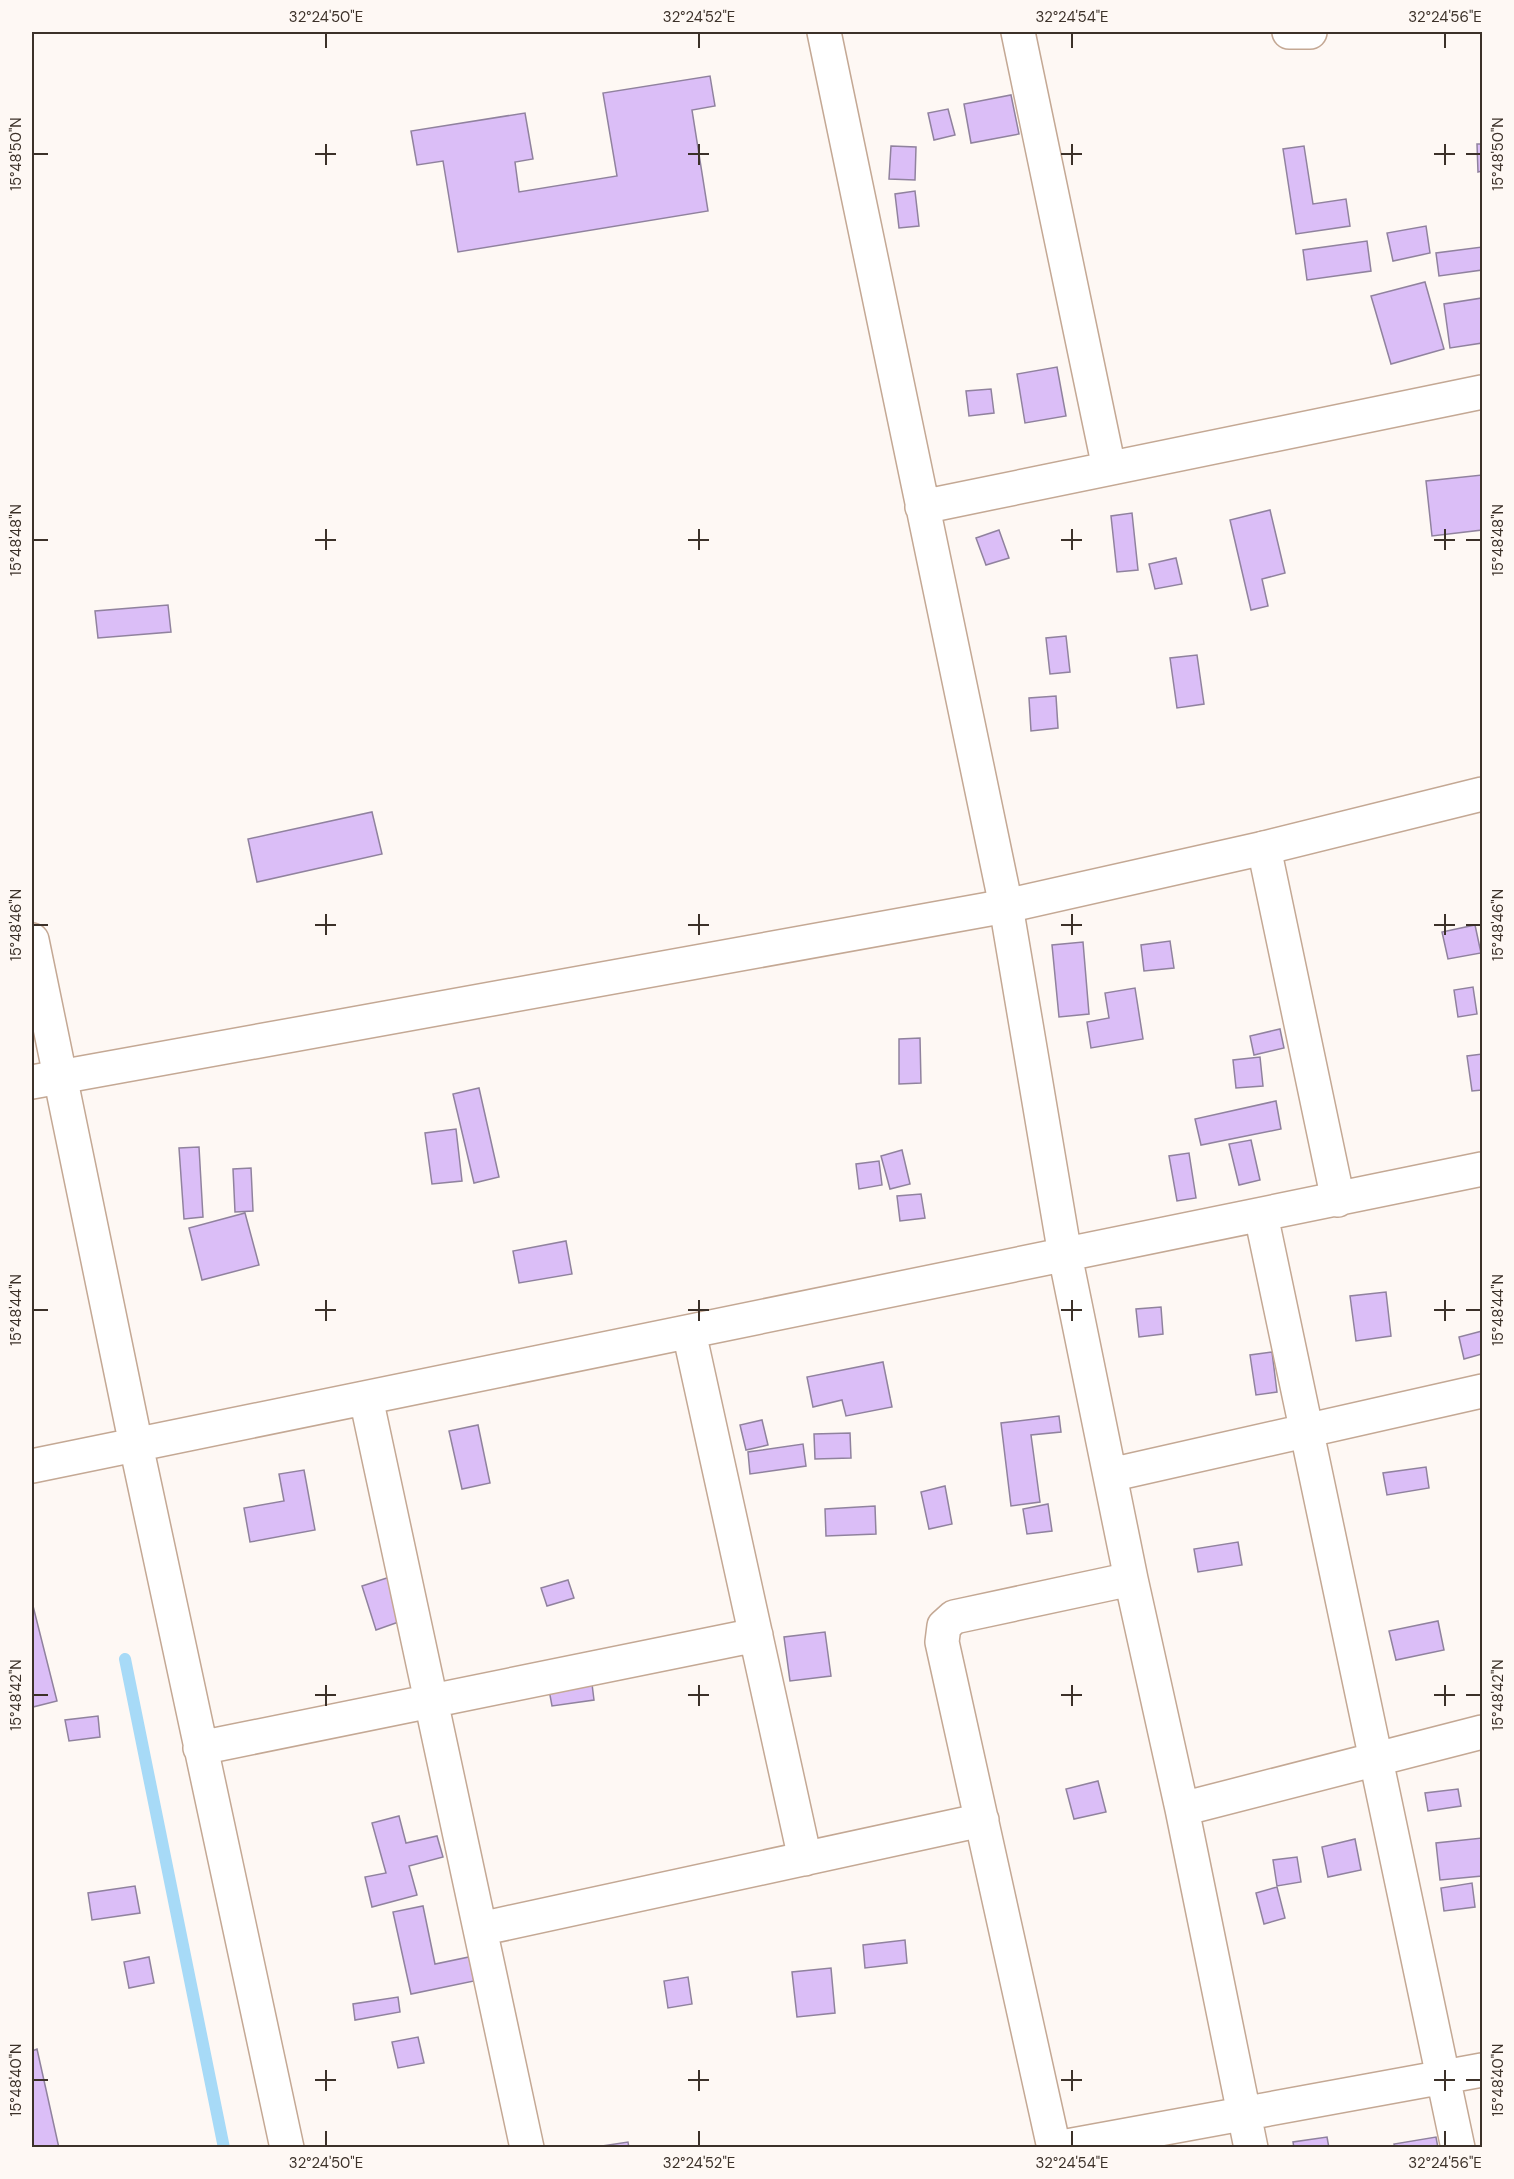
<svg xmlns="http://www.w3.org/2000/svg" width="1514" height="2179" font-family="'DM Sans',sans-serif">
<rect width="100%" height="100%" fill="#fef8f4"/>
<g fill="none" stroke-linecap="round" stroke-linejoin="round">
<!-- stream -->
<path stroke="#a7daf7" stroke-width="12" d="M125 1659 224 2148"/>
</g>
<!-- building -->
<path fill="#dbbef7" stroke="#90829e" stroke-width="1.5" d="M710 76 715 106 692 110 708 211 458 252 443 161 417 165 411 131 525 113 533 159 515 162 519 192 617 176 603 93Z
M1011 95 1019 134 971 143 964 104Z
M948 109 955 135 934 140 928 113Z
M1477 144H1482V171L1478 172Z
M891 146 916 147 915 180 889 179Z
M1304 146 1313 204 1346 199 1350 226 1296 234 1283 149Z
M915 191 919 226 899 228 895 194Z
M1426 226 1430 253 1393 261 1387 233Z
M1367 241 1371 271 1307 280 1303 250Z
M1482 247V270L1439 276 1436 253Z
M1425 282 1444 349 1391 364 1371 296Z
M1482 298V343L1450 348 1444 304Z
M1057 367 1066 416 1025 423 1017 374Z
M991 389 994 413 969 416 966 391Z
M1482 475V530L1432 536 1426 481Z
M1270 510 1285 573 1262 579 1268 606 1251 610 1230 520Z
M1132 513 1138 570 1117 572 1111 516Z
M999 530 1009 558 986 565 976 538Z
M1176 558 1182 584 1155 589 1149 564Z
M168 605 171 632 98 638 95 611Z
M1066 636 1070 672 1050 674 1046 638Z
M1197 655 1204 704 1177 708 1170 658Z
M1056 696 1058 728 1031 731 1029 698Z
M372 812 382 854 257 882 248 839Z
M1475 925 1481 953 1448 959 1442 932Z
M1170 941 1174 968 1144 971 1141 945Z
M1083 942 1089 1014 1059 1017 1052 945Z
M1473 987 1477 1014 1458 1017 1454 990Z
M1135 988 1143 1039 1091 1048 1087 1022 1109 1018 1105 993Z
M1280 1029 1284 1048 1254 1055 1250 1036Z
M920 1038 921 1083 899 1084V1039Z
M1482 1054V1090L1472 1091 1467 1056Z
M1260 1057 1263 1086 1236 1088 1233 1060Z
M479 1088 499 1177 474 1183 453 1094Z
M1276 1101 1281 1129 1201 1145 1195 1119Z
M456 1129 462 1181 432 1184 425 1133Z
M1251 1140 1260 1180 1239 1185 1229 1144Z
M199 1147 203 1217 184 1219 179 1148Z
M902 1150 910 1184 890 1189 881 1156Z
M1189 1153 1196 1198 1177 1201 1169 1156Z
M879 1161 882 1185 859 1189 856 1164Z
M251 1168 253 1211 235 1212 233 1169Z
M921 1194 925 1218 900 1221 897 1196Z
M245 1213 259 1265 202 1280 189 1228Z
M566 1241 572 1274 519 1283 513 1251Z
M1386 1292 1391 1336 1356 1341 1350 1296Z
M1161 1307 1163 1334 1139 1337 1136 1309Z
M1482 1331V1354L1464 1359 1459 1337Z
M1272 1352 1277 1392 1256 1395 1250 1355Z
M883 1362 892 1407 846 1416 842 1400 813 1407 807 1377Z
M1059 1416 1061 1432 1031 1435 1040 1502 1011 1506 1001 1423Z
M762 1420 768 1445 746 1450 740 1425Z
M478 1425 490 1483 462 1489 449 1431Z
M850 1433 851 1458 815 1459 814 1434Z
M803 1444 806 1466 750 1474 748 1452Z
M1426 1467 1429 1488 1387 1495 1383 1473Z
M304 1470 315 1530 250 1542 244 1508 284 1501 279 1474Z
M945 1486 952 1524 929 1529 921 1492Z
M1048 1504 1052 1531 1027 1534 1023 1509Z
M875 1506 876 1534 826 1536 825 1509Z
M1238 1542 1242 1565 1198 1572 1194 1549Z
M393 1576 407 1619 376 1630 362 1586Z
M568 1580 574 1598 547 1606 541 1588Z
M32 1602 57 1701 33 1707 32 1702Z
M1438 1621 1444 1650 1396 1660 1389 1631Z
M825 1632 831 1676 790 1681 784 1637Z
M592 1684 594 1700 552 1706 549 1690Z
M98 1716 100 1737 69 1741 65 1720Z
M1098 1781 1106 1812 1074 1819 1066 1789Z
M1458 1789 1461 1806 1428 1811 1425 1793Z
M399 1816 406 1843 437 1836 443 1857 409 1866 417 1895 372 1907 365 1877 386 1873 372 1823Z
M1482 1838V1876L1440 1880 1436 1843Z
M1355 1839 1361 1870 1328 1877 1322 1847Z
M1297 1857 1301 1882 1277 1886 1273 1860Z
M1472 1883 1475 1907 1444 1911 1441 1888Z
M135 1886 140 1913 92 1920 88 1893Z
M1277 1887 1285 1918 1264 1924 1256 1893Z
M423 1906 435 1964 469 1957 474 1981 411 1994 393 1912Z
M905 1940 907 1963 865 1968 863 1945Z
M149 1957 154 1983 129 1988 124 1962Z
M831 1968 835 2013 797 2017 792 1972Z
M688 1977 692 2004 668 2008 664 1981Z
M398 1997 400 2012 355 2020 353 2004Z
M418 2037 424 2063 398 2068 392 2042Z
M37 2049 59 2148H32V2051Z
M1327 2137 1329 2148H1294L1293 2142Z
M1436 2137 1438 2148H1395L1394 2144Z
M628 2142 629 2148 602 2146Z"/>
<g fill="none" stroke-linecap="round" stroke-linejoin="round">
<defs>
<path id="street" d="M824 32 1006 906 1065 1255 1131 1579 1182 1809 1251 2148
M1018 32 1109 468
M1289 32H1310
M922 507 1482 392
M1264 848 1338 1200
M32 940 136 1445 287 2148
M1261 1215 1458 2148
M689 1332 805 1859
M366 1398 527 2148
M32 1466 1482 1169
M1110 1475 1482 1391
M200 1748 756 1635
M1182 1809 1482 1732
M480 1929 982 1820
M1054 2148 942 1642 944 1626 954 1617 1131 1579
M1056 2148 1482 2070"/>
<path id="secondary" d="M32 1082 1006 906 1264 848 1482 794"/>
</defs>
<!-- street casing -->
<use href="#street" stroke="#c4a894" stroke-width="36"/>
<!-- secondary casing -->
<use href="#secondary" stroke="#c4a894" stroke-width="36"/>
<!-- street -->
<use href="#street" stroke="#fff" stroke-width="33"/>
<!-- secondary -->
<use href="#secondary" stroke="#fff" stroke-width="33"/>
</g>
<!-- ticks -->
<path fill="none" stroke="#3c3129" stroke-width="2" d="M326 33V48M699 33V48M1072 33V48M1445 33V48M326 144V165M699 144V165M1072 144V165M1445 144V165M33 154H48M315 154H336M688 154H709M1061 154H1082M1434 154H1455M1466 154H1481M326 529V550M699 529V550M1072 529V550M1445 529V550M33 540H48M315 540H336M688 540H709M1061 540H1082M1434 540H1455M1466 540H1481M326 914V935M699 914V935M1072 914V935M1445 914V935M33 925H48M315 925H336M688 925H709M1061 925H1082M1434 925H1455M1466 925H1481M326 1300V1321M699 1300V1321M1072 1300V1321M1445 1300V1321M33 1310H48M315 1310H336M688 1310H709M1061 1310H1082M1434 1310H1455M1466 1310H1481M326 1685V1706M699 1685V1706M1072 1685V1706M1445 1685V1706M33 1695H48M315 1695H336M688 1695H709M1061 1695H1082M1434 1695H1455M1466 1695H1481M326 2070V2091M699 2070V2091M1072 2070V2091M1445 2070V2091M33 2080H48M315 2080H336M688 2080H709M1061 2080H1082M1434 2080H1455M1466 2080H1481M326 2131V2146M699 2131V2146M1072 2131V2146M1445 2131V2146"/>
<!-- border -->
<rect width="1514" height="2179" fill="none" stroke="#fef8f4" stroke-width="66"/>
<rect x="33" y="33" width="1448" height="2113" fill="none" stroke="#3c3129" stroke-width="2"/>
<g font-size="15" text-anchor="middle" fill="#3c3129">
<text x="326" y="22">32°24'50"E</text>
<text x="699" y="22">32°24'52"E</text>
<text x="1072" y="22">32°24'54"E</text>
<text x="1445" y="22">32°24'56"E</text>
<text transform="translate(16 154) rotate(-90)" y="5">15°48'50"N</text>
<text transform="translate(1498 154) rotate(-90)" y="5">15°48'50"N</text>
<text transform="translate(16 540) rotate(-90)" y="5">15°48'48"N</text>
<text transform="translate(1498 540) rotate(-90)" y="5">15°48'48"N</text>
<text transform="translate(16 925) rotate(-90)" y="5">15°48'46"N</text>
<text transform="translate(1498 925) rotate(-90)" y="5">15°48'46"N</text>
<text transform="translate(16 1310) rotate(-90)" y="5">15°48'44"N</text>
<text transform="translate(1498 1310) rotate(-90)" y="5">15°48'44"N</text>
<text transform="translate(16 1695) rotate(-90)" y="5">15°48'42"N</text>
<text transform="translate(1498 1695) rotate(-90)" y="5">15°48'42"N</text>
<text transform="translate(16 2080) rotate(-90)" y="5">15°48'40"N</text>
<text transform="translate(1498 2080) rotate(-90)" y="5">15°48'40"N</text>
<text x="326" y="2168">32°24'50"E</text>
<text x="699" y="2168">32°24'52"E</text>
<text x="1072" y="2168">32°24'54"E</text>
<text x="1445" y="2168">32°24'56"E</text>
</g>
</svg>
